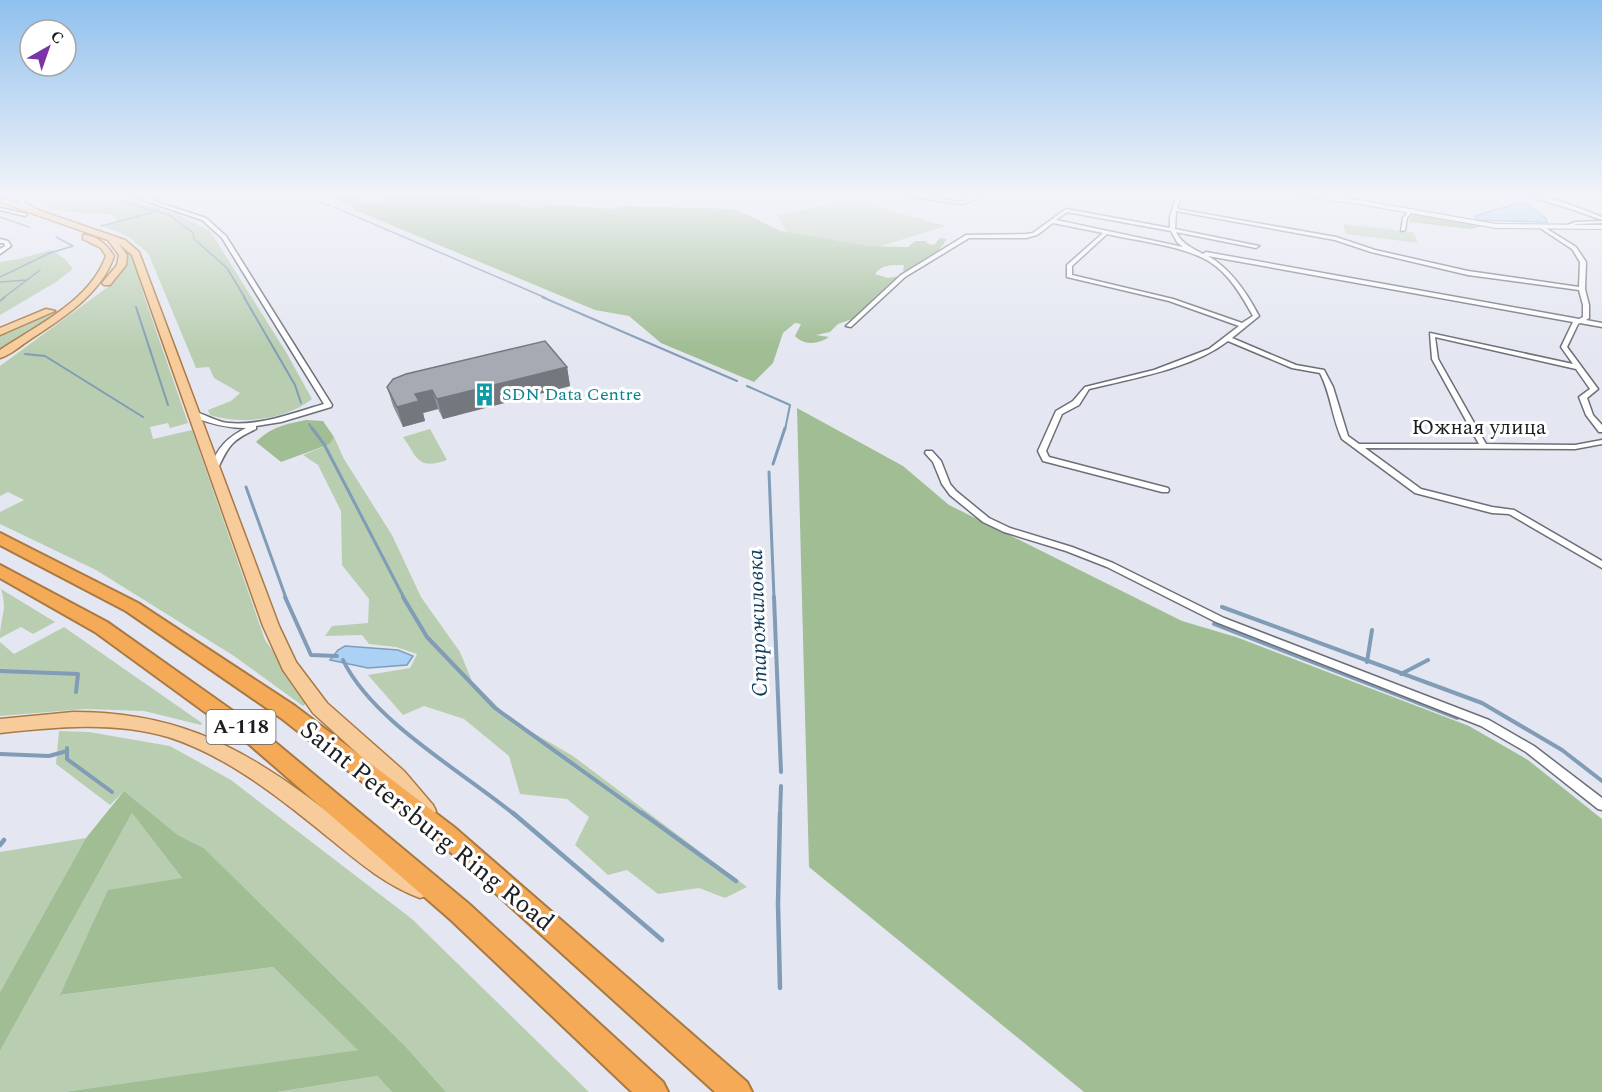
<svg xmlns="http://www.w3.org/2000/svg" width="1602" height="1092" font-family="Spectral,serif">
<rect width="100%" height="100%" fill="#e4e7f1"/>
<!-- green -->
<path fill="#b9ceb1" d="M36 195H116L179 215 210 231 286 352 312 399C286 420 241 425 210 415L208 410 231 401 240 393 214 378 209 367 196 368 149 255C135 240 123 232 103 227L117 220 113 215C85 211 59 217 33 198Z
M469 195H557L555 198 556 201 537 208 479 200Z
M853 200 946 226 839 259 789 237 777 215Z
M1343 224 1413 232 1418 243 1346 234Z
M51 250 65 259 73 269 56 282 0 315V262L19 259Z
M128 251 135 261 142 290 188 423 170 428 168 423 150 427 153 439 192 430 265 640 308 702 303 706 234 656 96 570 0 524V512L24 500 8 492 0 496V366L109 286 127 266Z
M55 312 52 315 0 351V335Z
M430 429 447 460C418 470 418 459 403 437Z
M334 437 344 459 392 535 421 597 460 652 472 681 511 720 573 756 747 887 725 898 699 888 658 894 627 870 608 875 575 845 589 817 567 799 520 794 509 756 464 719 424 706 403 715 368 675 410 668 417 654 396 647 369 644 362 635 325 636 332 626 368 623 369 599 342 565 341 511 318 465 303 455 330 444Z
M1 589 55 622 33 634 21 627 0 638C0 616 8 612 1 589Z
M64 627 202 723 201 725 144 711 85 709 0 716V642L14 654Z
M59 731 89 732 170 746 231 780 412 919 589 1092H446L406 1047 204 848 178 835 124 791 110 805 56 764Z
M132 813 182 878 61 995 273 967 359 1050 64 1092H0V1051Z
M86 838 0 992V852Z
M377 1076 392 1092H277Z"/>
<!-- forest -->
<path fill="#a0bd94" d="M322 195H349L371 203 379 202 386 197 370 195H469L479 200 537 208 551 204 612 209 625 206 735 209 781 231 868 246 908 247 915 241H927L926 243 934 245 940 238 947 239 936 254 906 271H903L904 265C892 265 882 264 875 274L888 278 900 276 852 319 838 324 830 332 816 335 829 337C819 344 804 346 795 336L801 324 795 323 783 333 773 363 754 382 661 343 629 316 595 310 355 210 352 206Z
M1413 213 1480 225V227L1470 229 1409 222Z
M797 408 903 466 949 505 1182 621 1236 637 1469 726 1528 760 1602 819V1092H1084L809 867Z
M306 420 323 421 334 437 330 444 281 462 256 442C271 427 286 424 306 420Z
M124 791 178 835 204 848 406 1047 446 1092H392L377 1076 277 1092H64L358 1050 273 967 60 995 108 890 182 878 132 813 0 1051V992L86 838Z"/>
<!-- water -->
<path fill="#abd2f5" stroke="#809cb6" stroke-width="1.5" d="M1519 203 1529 205 1546 219 1547 222 1478 220 1475 216Z
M345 646 398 650 413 656 407 665 368 668 330 660 338 650Z"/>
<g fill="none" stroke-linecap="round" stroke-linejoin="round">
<!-- stream-far4 -->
<path stroke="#809cb6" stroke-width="1.5" d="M305 195 330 206
M120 201 169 215 193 233 194 239 227 268 245 298
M334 207 546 298
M0 217 29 227
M101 226 154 212
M0 277 50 253 73 246 56 237
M27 280 40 270
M0 282 27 280 3 298"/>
<!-- stream-far3 -->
<path stroke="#809cb6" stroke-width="2" d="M244 297 295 385 301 403
M542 297 737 381
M0 301 5 297
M136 307 168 405
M25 354 45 356 143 417
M747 386 790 405 785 430
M309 424 313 430"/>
<!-- stream-far2 -->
<path stroke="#809cb6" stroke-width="3" d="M312 428 324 444 404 598
M773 464 785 428
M769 472 774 598
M246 487 286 598"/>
<!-- stream-far1 -->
<path stroke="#809cb6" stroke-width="4" d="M285 597 311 655 337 656
M403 597 427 637 495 708 644 815
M774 597 781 772
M1222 607 1482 703 1562 750 1602 781
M1214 624 1457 718
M343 660C373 722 462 771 515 815
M1367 662 1372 630
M0 671 78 674 76 692
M1401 674 1428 660
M67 748V759L112 792
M0 754 49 756 67 751
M780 815 781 786"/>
<!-- stream -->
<path stroke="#809cb6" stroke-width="4.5" d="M513 813 662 940
M642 813 736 881
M0 845 4 840
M780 988 778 904 780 813"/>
<defs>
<path id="street" d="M24 195H29L24 202 38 210V212H34L19 203Z
M128 195C134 195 138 197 143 198 150 199 157 195 164 195L150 200 206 218 226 236 332 405 331 407 281 422 256 426V429C232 440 229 445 218 468H212L211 466C218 447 228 437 246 428 226 428 210 424 192 416V412C203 412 215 422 228 423 261 426 293 413 324 404L222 238 202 220Z
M898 195H914L962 202 977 195H984L963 204Z
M1177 195H1181L1177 209 1336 237 1375 250 1468 271 1579 287 1580 262 1572 249 1540 228 1544 227 1576 247 1586 262 1585 289 1589 305V318L1586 320 1602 323V327L1580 323 1578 324 1567 347 1598 389 1587 398 1593 415 1602 425V432H1599L1586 415 1579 397 1590 389 1576 369 1435 337 1438 359 1486 444 1575 445 1602 440V444L1575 449 1365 448 1421 489 1492 507 1514 510 1602 561V568L1509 514 1492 513 1415 493 1342 439C1332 418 1331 394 1320 373L1292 368 1228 341C1191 369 1134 378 1089 389L1079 405 1062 414 1046 451 1049 457 1168 488 1169 490 1168 492H1162L1043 461 1038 451 1056 411 1073 401 1085 387 1154 370 1209 349 1239 326 1169 301 1067 277V265L1103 233 1053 223 1037 235 1026 238H969L905 277 851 327 846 326 901 275 966 235 1026 234 1033 233 1066 209 1170 228V216ZM1176 211 1335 240 1371 252 1468 275 1579 290 1583 305V317L1579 319 1206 252 1203 254C1192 248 1182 244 1176 232L1256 248 1259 246 1175 229ZM1067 212 1171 231 1177 242 1183 247 1056 220ZM1107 234C1137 241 1185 246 1210 262 1229 274 1242 296 1253 316L1242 323 1173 299 1072 275V266ZM1208 256 1573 322 1561 347 1573 364 1430 333 1432 359 1479 444H1359L1348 436 1333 387 1324 370 1296 365 1232 338 1259 316C1247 293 1231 269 1208 256Z
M1526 195C1549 195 1581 209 1602 217V220L1574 210Z
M1596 195H1602V198Z
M0 208 27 214V215L25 216 0 210Z
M1409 210 1413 211 1407 218 1405 230 1401 231 1403 218Z
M1602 221V223L1576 224 1567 227 1565 226 1575 222Z
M0 239 8 241 11 246 0 254V249L5 246 4 243H0Z
M926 451H932L941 461 950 484 956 491 989 518 1010 528 1072 547 1113 563 1224 618 1489 720 1534 746 1602 798V810L1598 809 1526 752 1481 726 1216 622 1107 567 1066 551 1004 532 983 522 950 495 942 484 933 462 925 453Z"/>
<path id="secondary" d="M1287 195 1353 199 1496 224 1602 225V229L1496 228 1353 203Z"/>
<path id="primary" d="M0 197 125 240 139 252 279 626 296 662 327 703 404 771 433 805 436 811 433 817 426 820 419 817 390 783 313 713 283 670 263 626 132 255 119 244 127 255 126 265 110 285H104L102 283 117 265 119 255 108 240 0 202Z
M83 235C97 235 107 245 114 256 101 295 61 319 28 341 19 347 10 355 0 358V350C37 325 90 301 106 256L101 248 83 239Z
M46 309 55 311 0 335V328Z
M73 712C169 712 232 741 308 797 333 815 355 837 380 854 395 864 412 872 428 881L431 888 428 895 420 898C377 882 344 849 308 821 267 788 219 753 168 737 114 721 55 727 0 733V719Z"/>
<path id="highway" d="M0 533 138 603 295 706 454 827 747 1082 752 1092H715L438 841 281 718 126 611 0 545Z
M0 565 107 622 264 733 469 904 663 1082 668 1092H632L451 920 250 745 95 632 0 578Z"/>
</defs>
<!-- street casing -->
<use href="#street" stroke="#6c6f77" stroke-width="3"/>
<!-- secondary casing -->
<use href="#secondary" stroke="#6c6f77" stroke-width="2"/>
<!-- primary casing -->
<use href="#primary" stroke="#a97944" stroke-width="3"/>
<!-- highway casing -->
<use href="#highway" stroke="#a97944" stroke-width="4"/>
<!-- street -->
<use href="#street" fill="#fff" fill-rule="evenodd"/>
<!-- secondary -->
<use href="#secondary" fill="#fff" fill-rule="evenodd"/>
<!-- primary -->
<use href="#primary" fill="#f8cc9a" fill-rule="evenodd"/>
<!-- highway -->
<use href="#highway" fill="#f4aa57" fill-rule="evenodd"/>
</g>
<!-- wall -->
<path fill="#8f929a" d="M567 367 570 386 443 419 438 409 423 413 425 421 403 427 393 406 387 387Z"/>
<!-- shaded-wall -->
<path fill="#74777d" d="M567 367 570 386 443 419 437 399Z
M432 390 438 409 423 413 425 421 403 427 397 407 415 394Z"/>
<!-- building -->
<path fill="#a6aab3" stroke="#74777d" stroke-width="1.5" d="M545 341 567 367 437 399 432 390 415 394 419 401 397 407 387 387 393 379 406 374Z"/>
<!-- sky -->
<linearGradient id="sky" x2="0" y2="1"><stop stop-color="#8fc0ed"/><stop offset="0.56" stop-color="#f3f4f9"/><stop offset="1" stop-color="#f3f4f9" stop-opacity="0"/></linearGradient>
<rect width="1602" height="348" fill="url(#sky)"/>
<!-- icons -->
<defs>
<symbol id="building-bare" viewBox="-9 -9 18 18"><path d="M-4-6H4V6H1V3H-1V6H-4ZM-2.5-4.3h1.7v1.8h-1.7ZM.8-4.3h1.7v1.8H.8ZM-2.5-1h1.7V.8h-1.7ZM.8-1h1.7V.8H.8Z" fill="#0f9aa8" stroke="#fff" stroke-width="2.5" paint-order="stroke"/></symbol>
</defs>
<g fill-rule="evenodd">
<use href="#building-bare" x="468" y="378" width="33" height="33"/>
</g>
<g text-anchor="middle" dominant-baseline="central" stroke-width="6" stroke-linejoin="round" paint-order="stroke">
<!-- far-culture labels -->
<g font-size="18" fill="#0d838f" stroke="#fff" text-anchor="start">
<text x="502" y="394">SDN Data Centre</text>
</g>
<!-- shield labels -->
<rect fill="#fff" stroke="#616264" stroke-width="1.5" x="206.5" y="710" width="69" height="34" rx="4.5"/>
<g font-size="20" font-weight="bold" fill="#1d1e22">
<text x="241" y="727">А-118</text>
</g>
<!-- street labels -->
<g font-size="21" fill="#1d1e22" stroke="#fff">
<text x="1479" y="428">Южная улица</text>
</g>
<!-- water labels -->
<g font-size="22" font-style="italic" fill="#0f3c5d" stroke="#fff">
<text transform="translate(758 623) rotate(-92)">Старожиловка</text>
</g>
<!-- near-street labels -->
<g font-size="26" fill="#1d1e22" stroke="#fff">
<text transform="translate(427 826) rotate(39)">Saint Petersburg Ring Road</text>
</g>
</g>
<!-- north arrow -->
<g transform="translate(48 48) rotate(40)"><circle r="28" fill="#ffffff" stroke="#a5a5a7" stroke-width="1.5"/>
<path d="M0-4.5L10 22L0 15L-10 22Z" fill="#7935a8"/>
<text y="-9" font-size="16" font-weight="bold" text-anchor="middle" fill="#1d1e22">С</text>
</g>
</svg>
